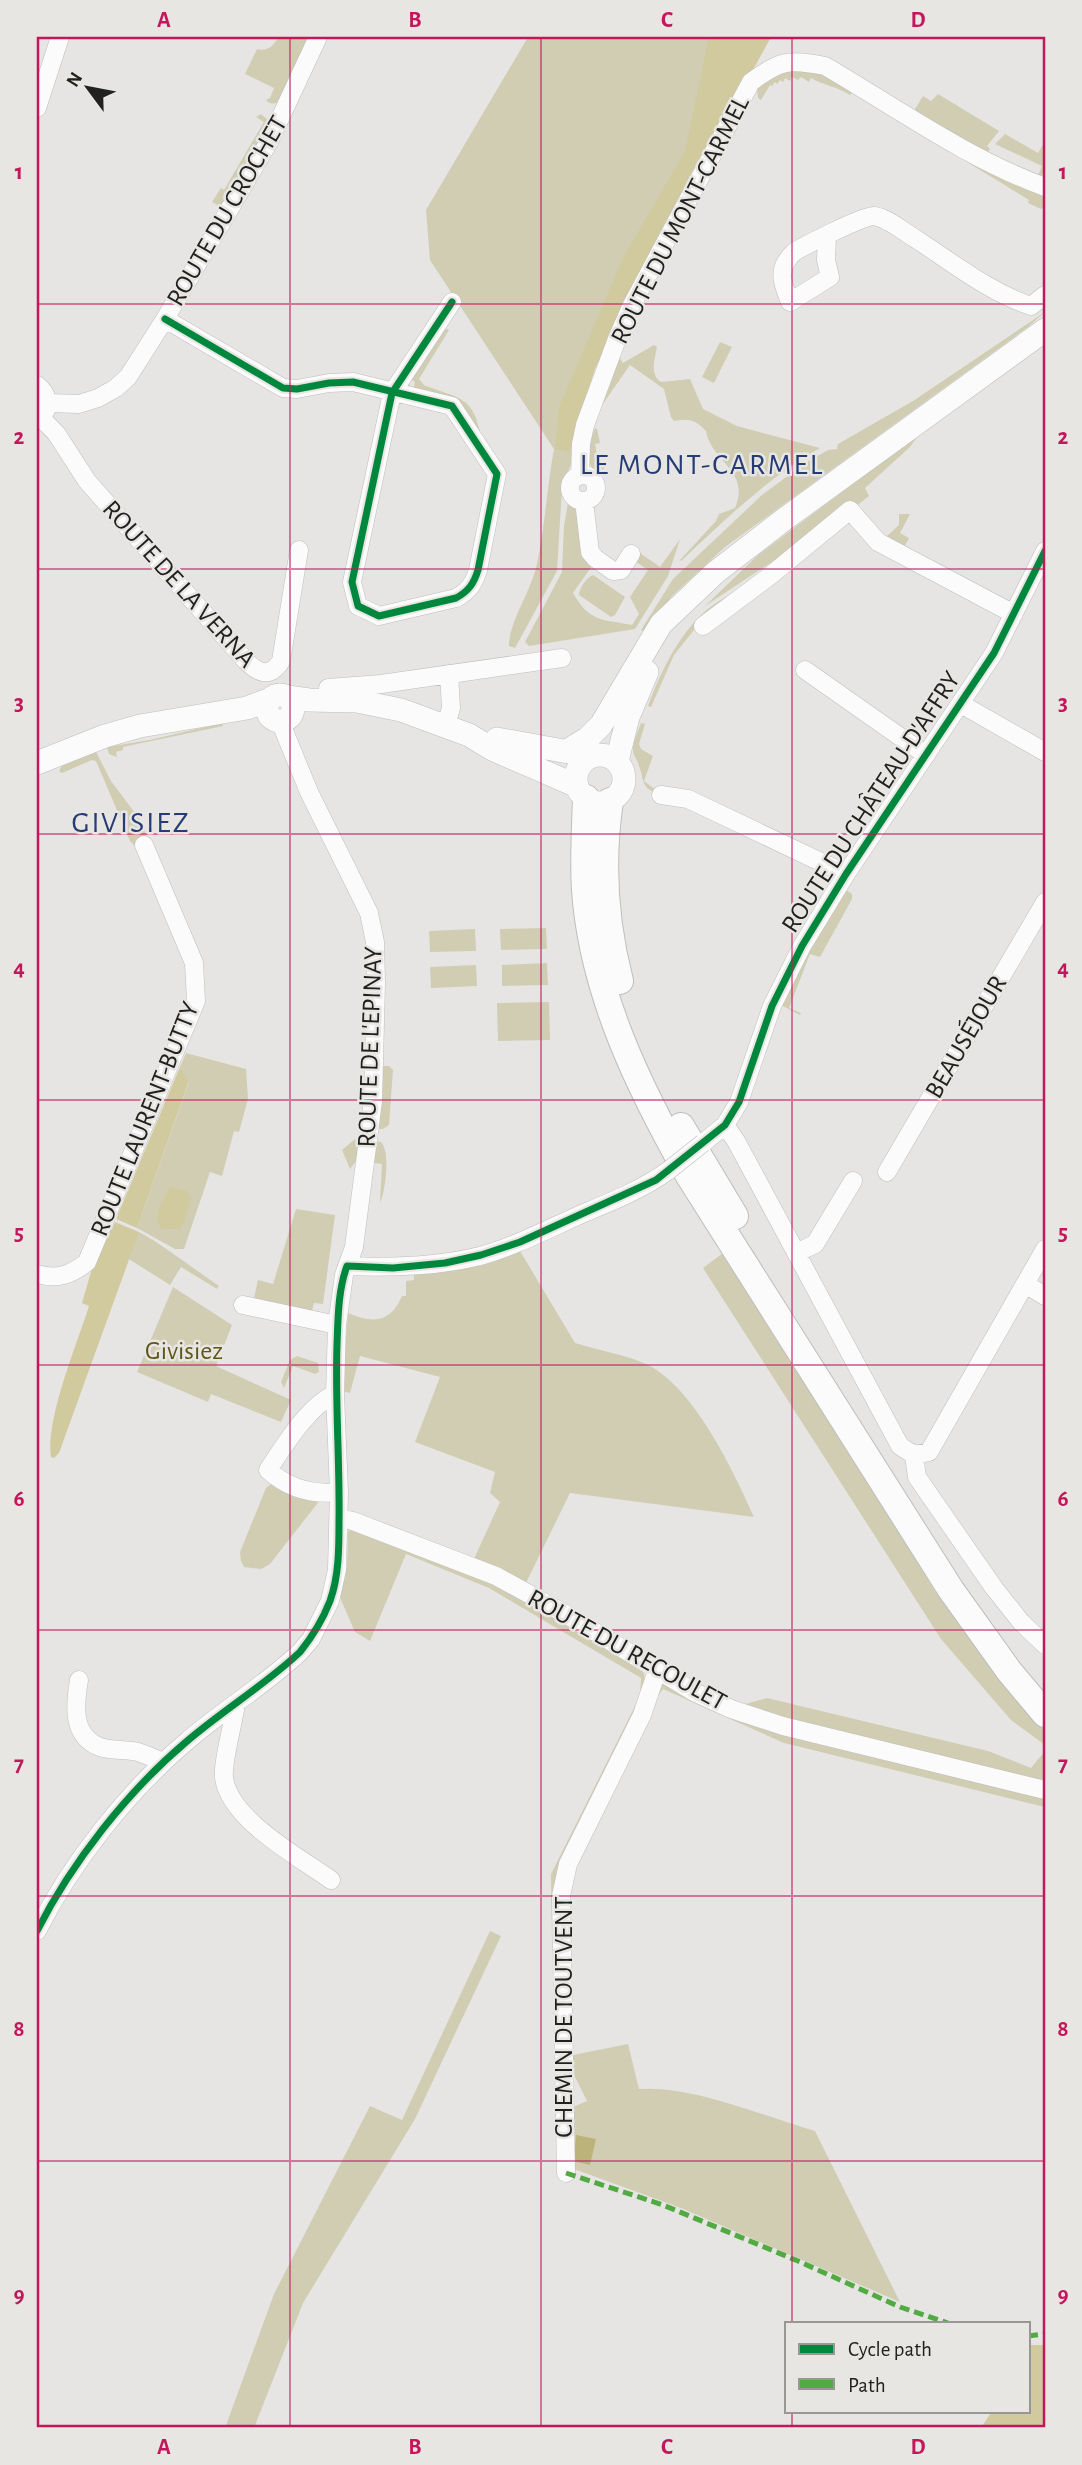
<svg xmlns="http://www.w3.org/2000/svg" width="1082" height="2465" font-family="'Alegreya Sans',sans-serif">
<rect width="100%" height="100%" fill="#e6e5e4"/>
<!-- green -->
<path fill="#d1cdb3" d="M278 37H311L282 101C277 103 270 106 266 100L270 98 274 88 245 74 257 49C267 52 274 46 278 37Z
M528 37H737L555 449 577 429 571 464 562 488 557 571 515 648 509 646C509 621 531 592 537 564 545 526 547 487 554 449L430 260 426 210Z
M797 69H812L1045 195V206L1041 209 1028 203 1029 200 853 92 850 95C836 86 825 86 811 78L809 82 801 77 798 80 792 77 790 81 785 78 783 82 780 80 777 84 775 82 772 86 770 85 761 100 758 98 757 89C769 76 781 73 797 69Z
M938 94 999 131 987 146 990 149 987 155 917 114 915 109 923 96 931 101Z
M261 114 268 120 269 127 223 208 212 202 221 188 224 190 264 122 256 117Z
M1005 134 1038 153 1045 141V173L1037 178 1042 166 995 144Z
M1045 312 1028 327 725 547 672 596 644 632 641 630 673 579 762 495 805 463 828 450 837 449 838 444 913 401Z
M444 328 449 330 419 379 424 385C459 399 474 395 481 438L461 407 412 391 415 383 413 380 409 383 411 388H407V380Z
M720 342 732 347 714 383 702 377Z
M654 345 657 347C655 359 649 374 661 382L690 379 703 409 737 426 820 448C767 478 725 520 681 561L680 560 716 521 719 514 735 508C751 470 711 462 706 431 695 419 689 419 674 421L671 417 664 389 630 365 600 408 622 346 620 359 623 363Z
M595 428 597 429 600 443 595 444 599 467H604V469L594 474 587 456 590 455V442Z
M920 433 910 447 865 488 869 496 855 507 705 606 757 556Z
M568 503 573 508 581 509 594 563 573 593C590 622 600 619 632 625L639 614 630 597 648 570 632 559 637 551 660 567 680 539 668 576 635 629 529 646 525 642 562 572 564 526Z
M899 514H910L900 533 909 538 904 547 886 537 899 525Z
M593 575 625 597 615 615 611 617 579 595C579 588 587 577 593 575Z
M755 579 698 625 674 655 651 707 648 706C660 674 676 640 700 616 715 601 738 591 755 579Z
M222 723 223 726 123 747V750L116 752 117 757 109 754 107 747 150 740Z
M641 723 645 724 639 744 641 749 653 756 644 781 656 790 655 792C641 788 644 778 639 766 638 760 633 756 633 750 633 742 638 731 641 723Z
M95 750 111 781 141 821 147 838 137 848 130 841 96 761 92 760 62 773 59 771 63 763Z
M846 890 852 894V899L820 957 810 954 789 1008 801 1013 800 1015 781 1005 788 983Z
M546 928 547 949 501 950 500 929Z
M475 929 476 951 430 952 429 931Z
M547 963 548 985 502 986V965Z
M476 965 477 986 431 988 430 967Z
M549 1002 550 1040 498 1041 497 1003Z
M186 1053 246 1069 248 1099 239 1132 234 1131 222 1176 210 1172 184 1249H175L137 1228 189 1082 180 1067Z
M381 1066H389L393 1070 389 1125 383 1129H378Z
M355 1139 359 1144 356 1161 350 1169 342 1150Z
M375 1142H381C391 1152 385 1193 380 1203L382 1164 374 1163Z
M296 1209 335 1215 323 1304 314 1303 312 1311 254 1298 258 1280 273 1284Z
M139 1232C168 1248 192 1268 219 1286L217 1289 181 1267 170 1285 124 1256 129 1240Z
M727 1250 936 1593 1045 1724V1745L1011 1720 941 1639 703 1268Z
M520 1251 575 1343C597 1350 628 1355 648 1365 694 1388 733 1470 754 1517L570 1493 525 1585 473 1561 500 1502 490 1493 495 1472 415 1442 440 1377 360 1356 350 1393 342 1391 348 1313C372 1323 390 1324 402 1296H406V1281L414 1280V1275L483 1265Z
M173 1287 232 1325 216 1366 291 1400 281 1422 211 1394 208 1402 137 1372Z
M297 1356 318 1363 319 1372 315 1374 293 1366 284 1388 281 1382 290 1360Z
M271 1484 317 1496 320 1500 270 1564 261 1569 244 1567 241 1561 240 1552 266 1488Z
M352 1528 518 1594 640 1667 644 1674 646 1692 565 1862 558 1941 552 1942 551 1874 640 1696 641 1678 489 1588 406 1554 370 1641 355 1632 341 1600 340 1593 347 1567 348 1532Z
M660 1682H666L690 1696 1045 1795V1807L784 1743 663 1689 644 1717Z
M767 1698 988 1751 1031 1768 1045 1751V1784L739 1706Z
M490 1931 501 1936 415 2119 303 2303 254 2428H225L274 2294 370 2106 402 2120Z
M628 2044 639 2089C691 2085 764 2116 815 2131L900 2302 681 2208 574 2169 573 2107 587 2101 569 2065 568 2056Z"/>
<!-- forest -->
<path fill="#d1ca9e" d="M709 37H771L630 294 595 369 569 452 555 449 559 407 622 260 685 151Z
M180 1067 189 1081 137 1228 116 1219Z
M170 1187 187 1191 191 1197 184 1223 179 1229H162L157 1222 159 1208Z
M115 1222 139 1232 59 1453 54 1458 51 1457C45 1420 77 1344 89 1306L82 1303 93 1265 108 1229 111 1230Z
M1031 2345H1045V2428H981L992 2411H1028V2350Z"/>
<!-- water -->
<path fill="#bbb37a" d="M576 2135 596 2139 590 2165 574 2161Z"/>
<g fill="none" stroke-linecap="round" stroke-linejoin="round">
<defs>
<path id="minor" d="M37 108 60 37
M827 236 826 260 830 277 790 302C785 289 778 275 786 262 788 259 790 256 793 253 801 247 867 214 874 216 888 218 904 232 916 239 953 263 989 292 1031 306L1045 295
M165 319 283 388 297 389 329 383 353 382 452 406 497 474 478 570C474 583 469 591 456 598L379 616 358 606 352 582 392 393 452 302
M37 385C47 393 50 403 44 414
M47 403 79 404 98 398 116 388 128 377 165 319 270 140 318 37
M41 418 56 433 87 481 246 661C259 674 270 678 281 661L299 550
M570 488a13 13 0 1 1 26 0a13 13 0 1 1-26 0Z
M580 476 581 444 585 425 617 339 632 305 751 82C780 60 789 59 825 66 897 108 966 158 1045 187
M584 501 590 552 595 558 613 571 621 570 631 554
M703 626 771 575 850 510 878 542 1014 614
M805 670 926 755
M328 688 381 684 562 658
M961 704 1045 752
M446 725 451 708 449 674
M661 795 688 799 846 874
M725 1125 736 1141 900 1446 914 1455 929 1452 1025 1284 1045 1296
M703 1143 725 1125 739 1102 772 1006 802 946 846 874 994 653 1045 551
M887 1172 1045 902
M796 1253 815 1244 853 1181
M347 1266C392 1268 436 1267 480 1256 516 1246 550 1228 584 1213 613 1201 643 1189 669 1170
M37 1274C57 1280 71 1275 87 1262L196 1001 194 963 144 845
M1025 1284 1045 1249
M243 1305 337 1325
M335 1394C308 1406 284 1446 268 1470 288 1488 313 1495 339 1492
M914 1455 917 1477 994 1588 1021 1622 1045 1645
M339 1518 353 1521 496 1576 569 1616 694 1692 731 1709 783 1726 1045 1790
M79 1680C75 1704 71 1736 100 1747 111 1751 126 1749 138 1752 147 1755 155 1759 164 1762
M236 1703C234 1721 222 1763 224 1778 230 1820 299 1857 331 1880
M37 1931C72 1862 127 1792 186 1742 223 1710 265 1685 300 1652L311 1639 330 1601 337 1570 339 1492 335 1394 337 1325 344 1275 354 1247 373 1101 376 983 375 942 369 913 309 792 280 721
M566 2173 561 1896 568 1864 642 1715 657 1671"/>
<path id="major" d="M267 708a13 13 0 1 1 26 0a13 13 0 1 1-26 0Z
M287 697 309 700 357 701 401 710 469 735 492 749 577 786
M497 739 580 754
M567 751 588 738 601 725 661 624 716 572 786 518 1045 330
M576 779a24 24 0 1 1 48 0a24 24 0 1 1-48 0Z
M617 761 628 717 647 672
M37 763 105 736 140 726 247 708 271 699"/>
<path id="highway" d="M586 798C585 829 583 859 585 890 592 992 639 1088 689 1176L951 1590 1009 1671 1045 1714
M610 801C601 861 605 923 620 981
M681 1126 735 1216"/>
</defs>
<!-- minor casing -->
<use href="#minor" stroke="#bebebd" stroke-width="19"/>
<!-- major casing -->
<use href="#major" stroke="#bebebd" stroke-width="24"/>
<!-- highway casing -->
<use href="#highway" stroke="#bebebd" stroke-width="28"/>
<!-- minor -->
<use href="#minor" stroke="#fbfbfb" stroke-width="18"/>
<!-- major -->
<use href="#major" stroke="#fbfbfb" stroke-width="23"/>
<!-- highway -->
<use href="#highway" stroke="#fbfbfb" stroke-width="26"/>
<defs>
<path id="minor-bridge" d="M669 1170 703 1143"/>
</defs>
<!-- minor-bridge casing -->
<use href="#minor-bridge" stroke="#bebebd" stroke-width="19" stroke-linecap="butt"/>
<!-- minor-bridge -->
<use href="#minor-bridge" stroke="#fbfbfb" stroke-width="18"/>
<!-- quiet -->
<path stroke="#52aa43" stroke-width="5" stroke-dasharray="10 5" stroke-linecap="butt" d="M566 2173 663 2205 798 2261 900 2307 948 2323
M1028 2336 1045 2334"/>
<defs>
<path id="cycleway" d="M165 319 283 388 297 389 329 383 353 382 452 406 497 474 478 570C474 583 469 591 456 598L379 616 358 606 352 582 392 393 452 302
M37 1931C72 1862 127 1792 186 1742 223 1710 265 1685 300 1652 312 1637 323 1619 330 1601 339 1576 339 1548 339 1522 340 1463 335 1404 337 1345 338 1319 338 1290 347 1266L393 1268 445 1263 481 1255 520 1242 656 1180 725 1125 739 1102 772 1006 802 946 846 874 994 653 1045 551"/>
</defs>
<!-- cycleway casing -->
<use href="#cycleway" stroke="#e7e6e3" stroke-width="11"/>
<!-- cycleway -->
<use href="#cycleway" stroke="#00873e" stroke-width="7"/>
</g>
<!-- grid -->
<path fill="none" stroke="#c2185b" stroke-width="2" stroke-opacity="0.55" d="M290 37V2428M541 37V2428M792 37V2323M37 304H1045M37 569H1045M37 834H1045M37 1100H1045M37 1365H1045M37 1630H1045M37 1896H1045M37 2161H1045M792 2411V2428"/>
<g text-anchor="middle" dominant-baseline="central" stroke-width="5" stroke-linejoin="round" paint-order="stroke">
<!-- street labels -->
<g font-size="26" fill="#212120" stroke="#e7e6e3">
<text transform="translate(227 211) rotate(-60)">ROUTE DU CROCHET</text>
<text transform="translate(680 220) rotate(-63)">ROUTE DU MONT-CARMEL</text>
<text transform="translate(179 584) rotate(48)">ROUTE DE LA VERNA</text>
<text transform="translate(871 802) rotate(-57)">ROUTE DU CHÂTEAU-D'AFFRY</text>
<text transform="translate(966 1037) rotate(-60)">BEAUSÉJOUR</text>
<text transform="translate(370 1047) rotate(-88)">ROUTE DE L'EPINAY</text>
<text transform="translate(145 1119) rotate(-68)">ROUTE LAURENT-BUTTY</text>
<text transform="translate(627 1650) rotate(29)">ROUTE DU RECOULET</text>
<text transform="translate(564 2017) rotate(-90)">CHEMIN DE TOUTVENT</text>
</g>
<!-- park labels -->
<g font-size="26" fill="#5f561a" stroke="#e7e6e3">
<text x="184" y="1351">Givisiez</text>
</g>
<!-- quarter labels -->
<g font-size="30" letter-spacing="2" fill="#263c74" stroke="#e7e6e3">
<text x="702" y="465">LE MONT-CARMEL</text>
<text x="131" y="823">GIVISIEZ</text>
</g>
</g>
<!-- border -->
<rect width="1082" height="2465" fill="none" stroke="#e7e6e3" stroke-width="77"/>
<!-- legend -->
<rect x="785" y="2322" width="245" height="91" fill="#e7e6e3" stroke="#989795" stroke-width="2"/>
<rect x="799" y="2344" width="35" height="10" fill="#00873e" stroke="#989795" stroke-width="2"/>
<text x="848" y="2356" font-size="21" fill="#212120">Cycle path</text>
<rect x="799" y="2379" width="35" height="10" fill="#52aa43" stroke="#989795" stroke-width="2"/>
<text x="848" y="2392" font-size="21" fill="#212120">Path</text>
<!-- north arrow -->
<g transform="translate(88 88) rotate(302)" stroke="#e7e6e3" stroke-width="5" paint-order="stroke">
<path d="M0-5L12 26L0 18L-12 26Z" fill="#212120"/>
<text y="-10" font-size="19" font-weight="bold" text-anchor="middle" fill="#212120">N</text>
</g>
<rect x="38" y="38" width="1006" height="2388" fill="none" stroke="#c2185b" stroke-width="2.5"/>
<g font-size="23" text-anchor="middle" font-weight="bold" fill="#c2185b">
<text x="164" y="27">A</text>
<text x="415" y="27">B</text>
<text x="667" y="27">C</text>
<text x="918" y="27">D</text>
<text x="19" y="179">1</text>
<text x="1063" y="179">1</text>
<text x="19" y="444">2</text>
<text x="1063" y="444">2</text>
<text x="19" y="710">3</text>
<text x="1063" y="710">3</text>
<text x="19" y="975">4</text>
<text x="1063" y="975">4</text>
<text x="19" y="1240">5</text>
<text x="1063" y="1240">5</text>
<text x="19" y="1506">6</text>
<text x="1063" y="1506">6</text>
<text x="19" y="1771">7</text>
<text x="1063" y="1771">7</text>
<text x="19" y="2036">8</text>
<text x="1063" y="2036">8</text>
<text x="19" y="2302">9</text>
<text x="1063" y="2302">9</text>
<text x="164" y="2454">A</text>
<text x="415" y="2454">B</text>
<text x="667" y="2454">C</text>
<text x="918" y="2454">D</text>
</g>
</svg>
